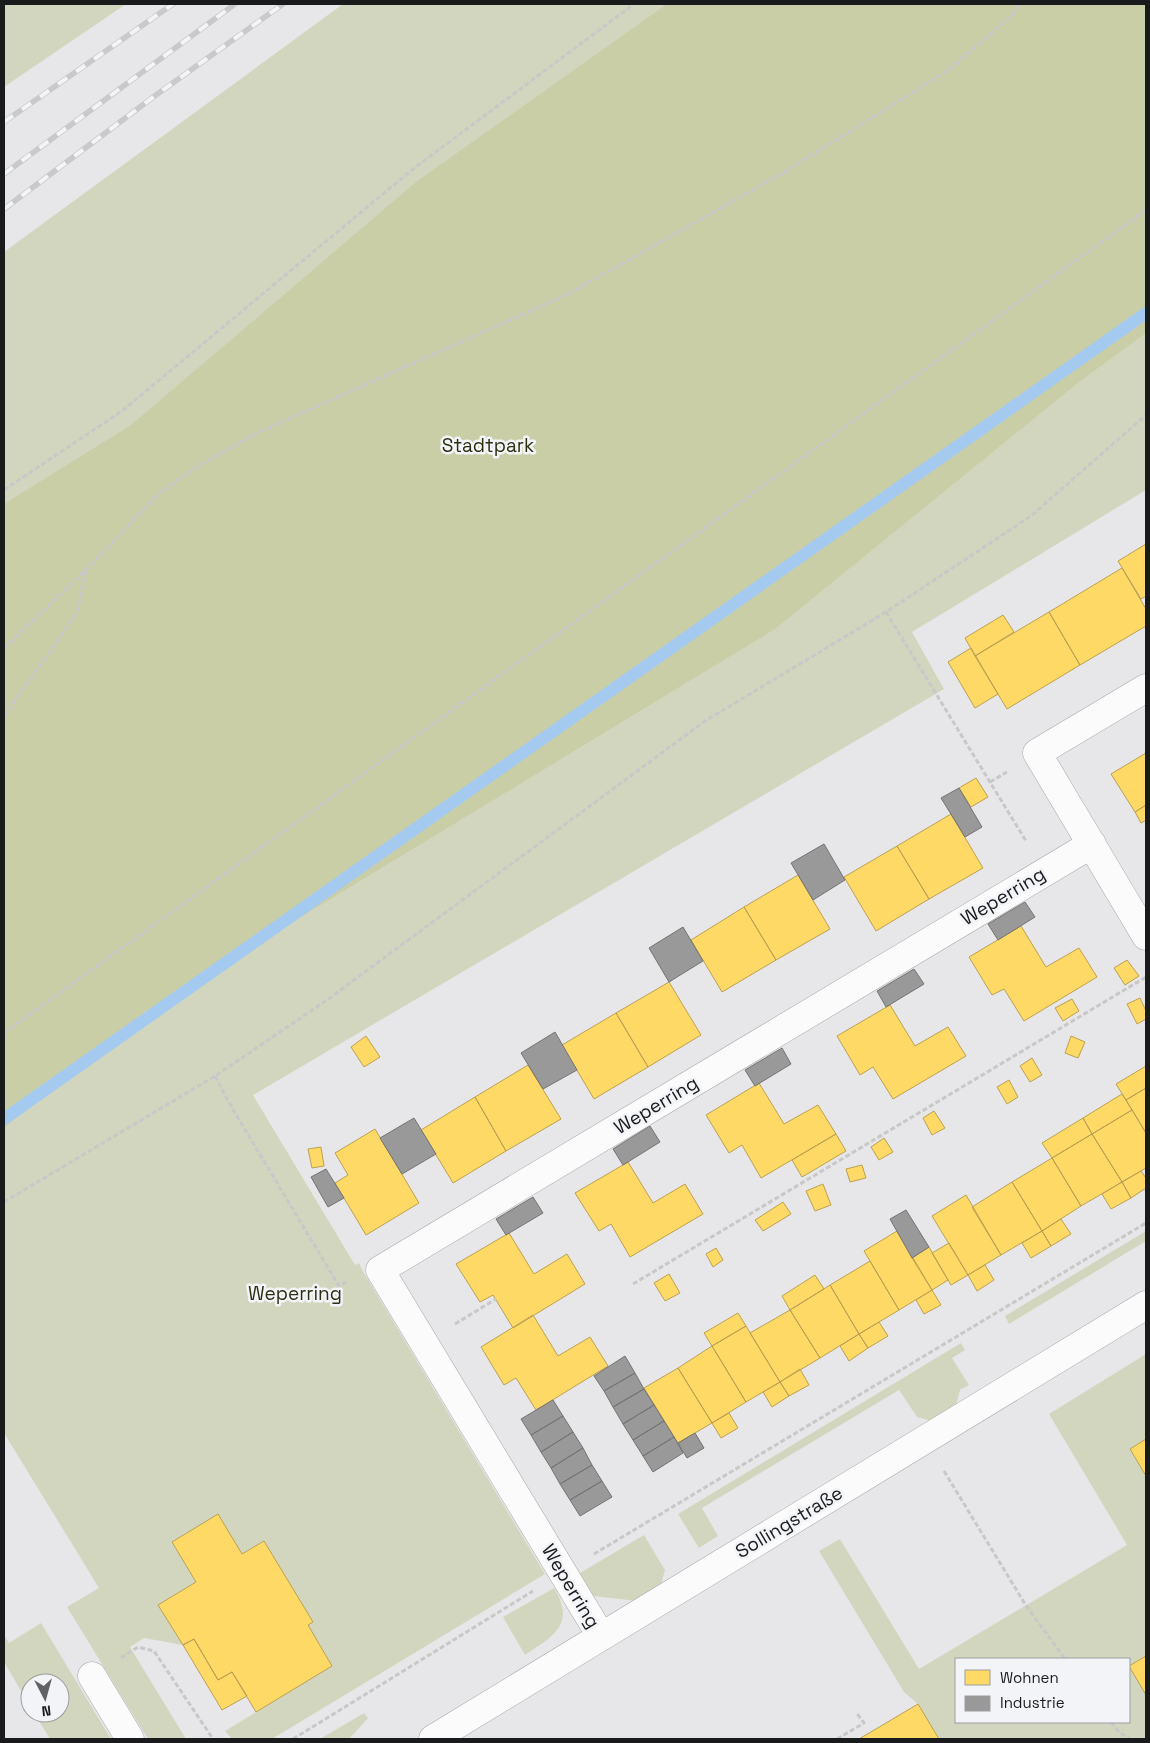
<svg xmlns="http://www.w3.org/2000/svg" width="1150" height="1743" font-family="'Space Grotesk',sans-serif">
<rect width="100%" height="100%" fill="#e7e7ea"/>
<!-- green -->
<path fill="#d3d6be" fill-rule="evenodd" d="M4 4H126L4 87Z
M343 4H1146V490L912 632 944 689 253 1095 355 1265 359 1263 364 1273 545 1574 272 1739H232L225 1731 256 1712 308 1625 312 1622 263 1541 158 1605 183 1645 144 1638 130 1647 186 1739H148L67 1607 99 1588 4 1433V252Z
M1146 1231V1241L1009 1324 1005 1316Z
M961 1343 965 1350 952 1358 969 1385 960 1390 955 1409 935 1422 917 1417 899 1390 702 1508 718 1536 699 1548 678 1514Z
M1146 1354V1739H939L918 1704 904 1692 819 1551 840 1539 919 1669 1127 1545 1049 1414ZM956 1659H1129V1722H956Z
M644 1535 665 1570 660 1588 637 1601 593 1596 580 1573Z
M554 1588C576 1624 554 1636 525 1655L503 1617Z
M41 1623 111 1739H50L34 1713H60V1683H30V1706L4 1662V1635L9 1643Z
M364 1713 368 1718 349 1739H320Z"/>
<!-- forest -->
<path fill="#cacea7" d="M667 4H1146V333L1079 382 775 629 143 1013 4 1128V504L131 425 416 182Z"/>
<!-- homes -->
<path fill="#ffd966" stroke="#baa050" d="M1146 544V596L1141 599 1118 561Z
M1122 568 1146 609V626L1080 665 1049 612Z
M1049 612 1080 665 1007 709 975 656Z
M1003 615 1014 632 975 656 965 638Z
M971 648 998 694 975 708 948 662Z
M1146 753V805L1135 812 1111 774Z
M976 778 988 797 971 807 959 788Z
M1146 805V820L1141 823 1135 812Z
M951 814 983 868 929 899 897 846Z
M897 846 929 899 876 931 844 877Z
M798 875 830 929 776 960 744 907Z
M744 907 776 960 722 992 691 940Z
M1021 926 1046 967 1079 948 1097 977 1024 1021 1004 989 992 995 969 957Z
M1127 960 1139 976 1125 985 1114 968Z
M669 982 701 1035 648 1067 616 1013Z
M1140 998 1146 1011V1019L1137 1024 1127 1004Z
M1072 999 1079 1011 1063 1021 1055 1008Z
M890 1005 915 1046 948 1027 966 1056 893 1099 873 1067 860 1075 837 1036Z
M616 1013 648 1067 594 1099 562 1045Z
M366 1036 380 1057 364 1067 351 1047Z
M1071 1036 1085 1042 1078 1058 1065 1053Z
M1032 1058 1042 1075 1030 1082 1020 1066Z
M528 1065 561 1119 506 1151 475 1097Z
M1146 1066V1088L1126 1100 1116 1084Z
M1009 1080 1018 1097 1007 1104 997 1087Z
M759 1083 784 1124 818 1105 836 1134 761 1178 742 1145 729 1153 706 1115Z
M1146 1088V1133L1126 1100Z
M1122 1094 1132 1110 1092 1134 1083 1118Z
M475 1097 506 1151 453 1183 421 1130Z
M1132 1110 1146 1133V1168L1122 1182 1092 1134Z
M934 1111 945 1128 932 1135 923 1118Z
M1083 1118 1092 1134 1052 1158 1042 1143Z
M375 1129 419 1203 366 1235 335 1183 348 1175 335 1153Z
M836 1134 846 1151 802 1177 792 1160Z
M1092 1134 1122 1182 1081 1206 1052 1158Z
M884 1138 893 1152 879 1160 871 1147Z
M321 1147 324 1166 312 1168 308 1149Z
M1052 1158 1081 1206 1042 1231 1012 1182Z
M628 1162 653 1203 685 1184 703 1214 630 1257 611 1224 599 1231 575 1193Z
M862 1165 866 1178 850 1182 846 1169Z
M1141 1171 1146 1178V1188L1131 1198 1122 1182Z
M1012 1182 1042 1231 1001 1255 972 1207Z
M1122 1182 1131 1198 1111 1209 1102 1194Z
M823 1184 831 1205 815 1211 806 1191Z
M966 1195 1001 1255 968 1275 932 1216Z
M783 1202 791 1214 763 1231 755 1220Z
M1061 1219 1071 1234 1051 1246 1042 1231Z
M897 1231 932 1290 899 1310 864 1251Z
M1042 1231 1051 1246 1031 1258 1022 1243Z
M509 1233 534 1274 567 1254 585 1284 513 1328 493 1295 480 1302 456 1264Z
M949 1243 968 1275 951 1285 932 1253Z
M929 1247 948 1280 932 1290 912 1258Z
M716 1248 723 1260 713 1267 706 1254Z
M870 1261 899 1310 859 1334 830 1285Z
M985 1265 994 1280 977 1291 968 1275Z
M669 1274 680 1293 665 1301 654 1283Z
M815 1275 824 1289 790 1310 782 1296Z
M830 1285 859 1334 820 1358 790 1310Z
M932 1290 941 1305 924 1314 916 1300Z
M790 1310 820 1358 780 1382 750 1333Z
M738 1313 746 1326 712 1346 704 1333Z
M533 1315 558 1356 590 1337 608 1366 536 1410 516 1378 504 1385 481 1347Z
M879 1322 888 1336 868 1348 859 1334Z
M746 1326 780 1382 746 1402 712 1346Z
M859 1334 868 1348 849 1361 840 1346Z
M712 1346 746 1402 712 1423 678 1368Z
M678 1368 712 1423 678 1443 644 1388Z
M800 1369 809 1385 789 1396 780 1382Z
M780 1382 789 1396 772 1407 763 1392Z
M729 1413 738 1428 721 1438 712 1423Z
M1146 1439V1476L1130 1449Z
M218 1514 242 1554 264 1541 313 1622 308 1625 332 1666 256 1712 232 1672 218 1680 194 1639 183 1645 158 1605 196 1582 172 1542Z
M194 1639 218 1680 232 1672 247 1696 222 1710 183 1645Z
M1146 1656V1695L1129 1666Z
M918 1704 939 1739H859Z"/>
<!-- industry -->
<path fill="#999" stroke="#737373" d="M959 788 982 827 965 837 941 798Z
M824 844 845 880 813 900 791 863Z
M1025 902 1035 917 998 940 988 924Z
M683 927 703 961 669 982 649 948Z
M914 969 924 984 886 1007 877 991Z
M555 1032 577 1070 543 1089 521 1053Z
M782 1048 791 1064 755 1086 745 1070Z
M414 1118 436 1154 402 1174 380 1138Z
M650 1126 660 1142 623 1165 613 1149Z
M326 1169 344 1198 328 1207 311 1177Z
M533 1197 543 1213 506 1235 496 1219Z
M906 1210 929 1247 912 1258 890 1219Z
M625 1356 635 1373 604 1391 594 1376Z
M635 1373 644 1389 613 1407 604 1391Z
M644 1389 654 1405 623 1424 613 1407Z
M553 1400 563 1416 531 1435 521 1419Z
M654 1405 664 1421 633 1440 623 1424Z
M563 1416 573 1432 541 1452 531 1435Z
M664 1421 674 1437 643 1456 633 1440Z
M573 1432 583 1448 551 1468 541 1452Z
M695 1433 704 1448 687 1458 678 1443Z
M674 1437 683 1453 653 1472 643 1456Z
M583 1448 592 1465 560 1484 551 1468Z
M592 1465 602 1481 570 1500 560 1484Z
M602 1481 612 1497 580 1516 570 1500Z"/>
<g fill="none" stroke-linecap="round" stroke-linejoin="round">
<!-- stream -->
<path stroke="#a4caf0" stroke-width="12" d="M4 1119 1146 313"/>
<defs>
<path id="minor" d="M1146 688 1037 753 1146 936
M601 1636 380 1270 1092 844
M92 1676 130 1739
M433 1739 1146 1305"/>
</defs>
<!-- minor casing -->
<use href="#minor" stroke="#a6a7a9" stroke-width="29"/>
<!-- path -->
<path stroke="#c8c8c9" stroke-width="3" stroke-dasharray="5 2.5" stroke-linecap="butt" d="M4 490 122 411 413 169 634 4
M886 612 1026 841
M4 648 86 570 159 493 200 465 257 433 568 294 781 174 949 70 1010 17 1020 4
M4 716 77 613 86 571
M990 782 1007 772
M4 1033 1146 210
M215 1076 232 1108 339 1286 346 1282
M4 1202 215 1076 327 1000 705 721 886 612 1031 516 1146 415
M633 1284 1146 977
M455 1324 496 1299
M944 1471 1025 1604 1065 1659
M594 1554 1146 1223
M121 1658 138 1647 154 1651 213 1739
M1111 1722 1119 1732 1130 1739
M293 1739 533 1591
M837 1739 864 1723 856 1712"/>
<!-- minor -->
<use href="#minor" stroke="#fbfbfc" stroke-width="28"/>
<defs>
<path id="rail" d="M4 122 173 4
M4 174 235 4
M4 209 156 95 283 4"/>
</defs>
<!-- rail casing -->
<use href="#rail" stroke="#c9c9ca" stroke-width="5.5"/>
<!-- rail -->
<use href="#rail" stroke="#f3f4f8" stroke-width="4" stroke-dasharray="11" stroke-linecap="butt"/>
</g>
<g text-anchor="middle" dominant-baseline="central" stroke-width="5" stroke-linejoin="round" paint-order="stroke">
<!-- park labels -->
<g font-size="19" fill="#2d3010" stroke="#f3f4f8">
<text x="488" y="445">Stadtpark</text>
<text x="295" y="1293">Weperring</text>
</g>
<!-- street labels -->
<g font-size="19" fill="#191a1b" stroke="#f3f4f8">
<text transform="translate(1003 896) rotate(-31)">Weperring</text>
<text transform="translate(656 1105) rotate(-31)">Weperring</text>
<text transform="translate(789 1522) rotate(-31)">Sollingstraße</text>
<text transform="translate(571 1586) rotate(59)">Weperring</text>
</g>
</g>
<!-- border -->
<rect width="1150" height="1743" fill="none" stroke="#191a1b" stroke-width="10"/>
<!-- legend -->
<rect x="955" y="1658" width="175" height="65" fill="#f3f4f8" stroke="#9c9da0"/>
<rect x="965" y="1670" width="25" height="15" fill="#ffd966" stroke="#9c9da0"/>
<text x="1000" y="1683" font-size="15" fill="#191a1b">Wohnen</text>
<rect x="965" y="1696" width="25" height="15" fill="#999999" stroke="#9c9da0"/>
<text x="1000" y="1708" font-size="15" fill="#191a1b">Industrie</text>
<!-- north arrow -->
<g transform="translate(45 1698) rotate(174)"><circle r="24" fill="#f3f4f8" stroke="#9c9da0"/>
<path d="M0-4L9 19L0 12L-9 19Z" fill="#616263"/>
<text y="-8" font-size="14" font-weight="bold" text-anchor="middle" fill="#191a1b">N</text>
</g>
</svg>
